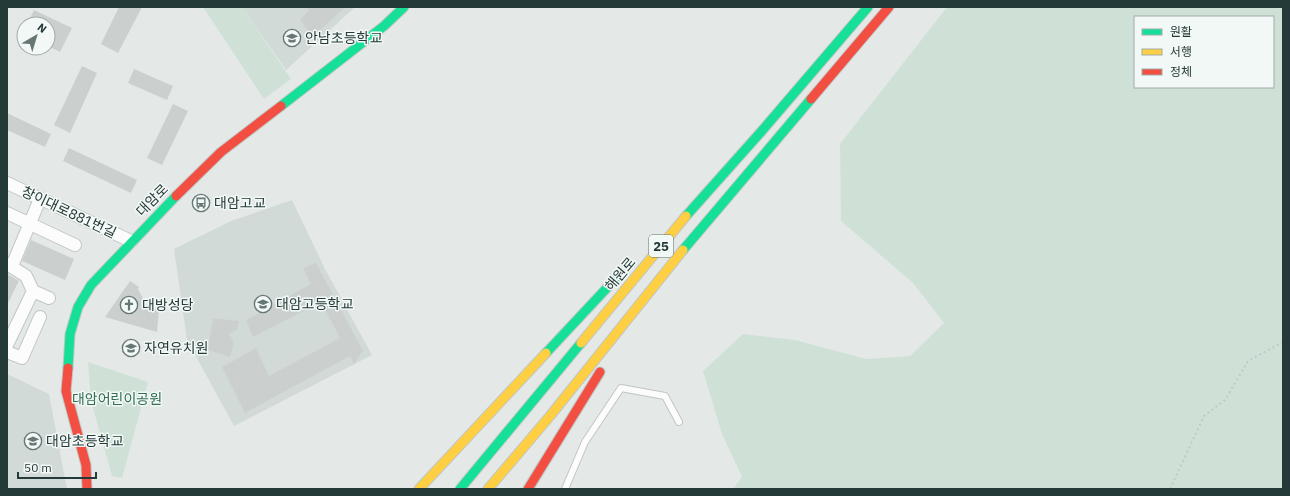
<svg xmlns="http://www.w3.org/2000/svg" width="1290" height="496" font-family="'IBM Plex Sans','Noto Sans KR',sans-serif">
<rect width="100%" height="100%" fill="#e4e9e7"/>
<!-- built -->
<path fill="#d2dad8" d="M242 7H355L286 70Z
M292 200 325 269 372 355 234 426 187 340 174 249 231 221Z
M7 374 49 394 67 489 7 488Z"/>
<!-- green -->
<path fill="#cfe1d7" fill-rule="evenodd" d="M203 7H242L291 79 264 99Z
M947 7H1283V489H733L742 477 722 434 703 371 743 334 795 340 866 359 910 356 944 323 913 283 841 221 840 144ZM1135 17H1273V87H1135Z
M88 362 148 382 122 478 112 476 91 401Z"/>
<!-- building -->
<path fill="#cbd0cf" d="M119 7H142L118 53 101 44Z
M306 7H345L313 37 300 20 309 11Z
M34 10 72 28 60 52 48 46V24H27Z
M82 66 97 73 70 133 54 125Z
M134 69 173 86 167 100 128 83Z
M173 104 188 111 162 165 147 158Z
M7 113 51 134 45 147 7 130Z
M69 148 137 180 131 193 63 161Z
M31 240 74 259 65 280 22 261Z
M316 263 363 351 354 364 350 356 245 413 222 367 256 348 269 376 340 338 321 302 253 337 246 320 311 284 303 268Z
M7 274 19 281 7 305Z
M130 281 139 287 138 289 145 302 146 307 159 310 157 332 105 317Z
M213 318 239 321 237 330 229 334 234 343 230 357 208 350Z"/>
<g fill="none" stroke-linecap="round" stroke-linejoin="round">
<defs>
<path id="lane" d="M565 489 585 442 621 388 665 396 679 422"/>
<path id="street" d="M7 183 131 241
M7 213 75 245
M7 264 26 276 33 291 49 298
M12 266 40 199
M7 345 33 291
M7 352 22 358 40 317"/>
<path id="fast" d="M281 106 384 26 404 7
M686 216 760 133 868 7
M683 250 811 99
M546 353 618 276
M68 368 70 334 78 307 91 285 176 196
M460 489 581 343"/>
<path id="slow" d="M581 343 686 216
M419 489 546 353
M488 489 550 416 683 250"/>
<path id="jam" d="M811 99 889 7
M176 196 221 152 281 106
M68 368 66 391 86 465 87 489
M528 489 600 372"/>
</defs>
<!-- lane casing -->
<use href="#lane" stroke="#c1c6c4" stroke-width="8"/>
<!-- street casing -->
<use href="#street" stroke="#c1c6c4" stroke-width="14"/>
<!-- fast casing -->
<use href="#fast" stroke="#c0c6c5" stroke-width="11"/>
<!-- slow casing -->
<use href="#slow" stroke="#c0c6c5" stroke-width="11"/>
<!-- jam casing -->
<use href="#jam" stroke="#c0c6c5" stroke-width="11"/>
<!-- path -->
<path stroke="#c1c9c8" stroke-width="2" stroke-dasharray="2 3" stroke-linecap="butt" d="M1170 489 1204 416 1225 400 1248 361 1283 342"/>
<!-- lane -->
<use href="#lane" stroke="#fbfcfb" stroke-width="6"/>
<!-- street -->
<use href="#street" stroke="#fbfcfb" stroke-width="12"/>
<!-- fast -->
<use href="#fast" stroke="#16e098" stroke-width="9"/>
<!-- slow -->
<use href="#slow" stroke="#ffcf43" stroke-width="9"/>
<!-- jam -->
<use href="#jam" stroke="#f24e42" stroke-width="9"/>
</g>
<!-- icons -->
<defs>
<symbol id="school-ring" viewBox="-11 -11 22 22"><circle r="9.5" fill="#f2f8f6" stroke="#677775" stroke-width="1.5"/><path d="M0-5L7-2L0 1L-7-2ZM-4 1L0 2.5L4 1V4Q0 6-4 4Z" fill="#677775"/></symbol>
<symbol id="bus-ring" viewBox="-11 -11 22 22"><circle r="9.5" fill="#f2f8f6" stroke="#677775" stroke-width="1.5"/><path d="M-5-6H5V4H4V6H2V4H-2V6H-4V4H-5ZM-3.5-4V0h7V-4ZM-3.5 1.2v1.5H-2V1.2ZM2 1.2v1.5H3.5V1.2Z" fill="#677775"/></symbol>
<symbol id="church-ring" viewBox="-11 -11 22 22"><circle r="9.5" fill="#f2f8f6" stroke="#677775" stroke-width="1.5"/><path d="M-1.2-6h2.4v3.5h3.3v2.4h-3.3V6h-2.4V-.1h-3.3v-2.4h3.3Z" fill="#677775"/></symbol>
</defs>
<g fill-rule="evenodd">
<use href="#school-ring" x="282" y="28" width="20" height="20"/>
<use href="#bus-ring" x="191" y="193" width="20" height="20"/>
<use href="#school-ring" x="253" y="294" width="20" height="20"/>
<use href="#church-ring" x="119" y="295" width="20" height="20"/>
<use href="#school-ring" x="121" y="338" width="20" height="20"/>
<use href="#school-ring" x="23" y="431" width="20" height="20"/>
</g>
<g text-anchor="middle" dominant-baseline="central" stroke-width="3" stroke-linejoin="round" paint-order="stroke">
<!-- shield labels -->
<rect fill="#f2f8f6" stroke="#627371" stroke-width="1" x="649" y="235" width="24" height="22" rx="3"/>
<g font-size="13" font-weight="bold" fill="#243a38">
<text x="661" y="246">25</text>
</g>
<!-- poi labels -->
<g font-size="14" fill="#243a38" stroke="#f2f8f6" text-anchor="start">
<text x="305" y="38">안남초등학교</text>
<text x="214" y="203">대암고교</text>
<text x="276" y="304">대암고등학교</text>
<text x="142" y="305">대방성당</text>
<text x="144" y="348">자연유치원</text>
<text x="46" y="441">대암초등학교</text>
</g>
<!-- street labels -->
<g font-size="14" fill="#243a38" stroke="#f2f8f6">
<text transform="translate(152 200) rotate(-45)">대암로</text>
<text transform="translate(69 212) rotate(25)">창이대로881번길</text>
<text transform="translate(620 274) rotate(-50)">해원로</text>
</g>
<!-- park labels -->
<g font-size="14" fill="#326d54" stroke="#f2f8f6">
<text x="117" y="399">대암어린이공원</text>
</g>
</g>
<!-- border -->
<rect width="1290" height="496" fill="none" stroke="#243a38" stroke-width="16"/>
<!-- legend -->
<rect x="1134" y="16" width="140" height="72" fill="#f2f8f6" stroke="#a0acaa"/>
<rect x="1142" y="29" width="20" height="6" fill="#16e098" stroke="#a0acaa"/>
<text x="1170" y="36" font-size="12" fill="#243a38">원활</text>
<rect x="1142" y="49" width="20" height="6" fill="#ffcf43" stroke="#a0acaa"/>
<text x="1170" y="56" font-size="12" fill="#243a38">서행</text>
<rect x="1142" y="69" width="20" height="6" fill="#f24e42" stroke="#a0acaa"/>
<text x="1170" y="76" font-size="12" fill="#243a38">정체</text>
<!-- north arrow -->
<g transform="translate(36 36) rotate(38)"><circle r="19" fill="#f2f8f6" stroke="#a0acaa"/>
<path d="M0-3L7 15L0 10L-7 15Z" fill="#677775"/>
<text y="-6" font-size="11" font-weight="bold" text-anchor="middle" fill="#243a38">N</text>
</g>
<!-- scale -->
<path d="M18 472v6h78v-6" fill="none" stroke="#243a38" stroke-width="2"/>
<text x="24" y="472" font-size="12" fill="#243a38" stroke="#f2f8f6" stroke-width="3" paint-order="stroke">50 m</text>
</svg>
